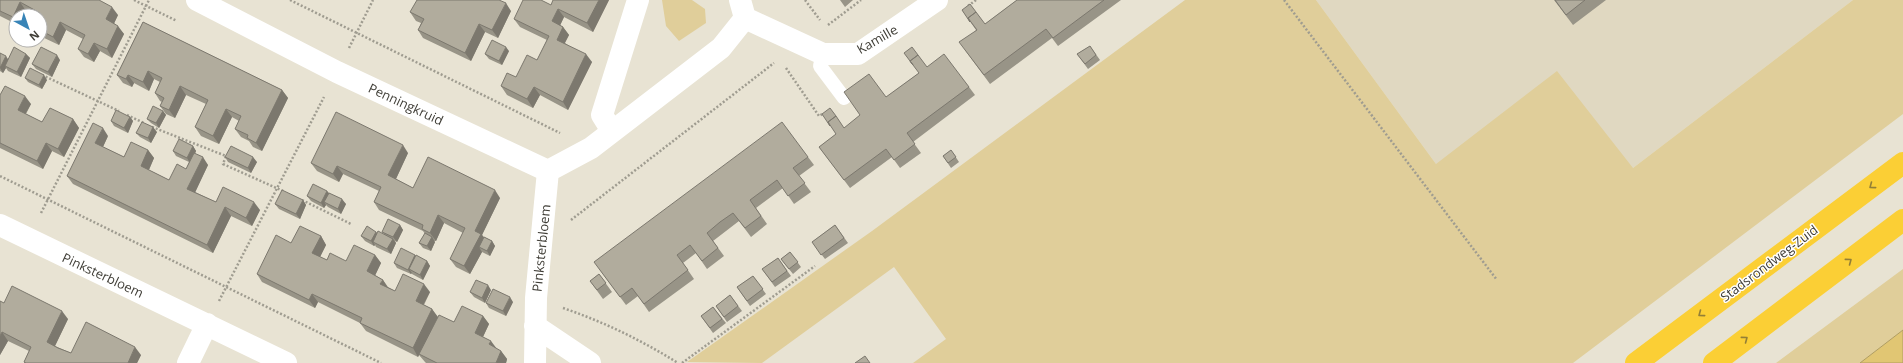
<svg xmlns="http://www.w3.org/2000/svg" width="1903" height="363" font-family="'Open Sans',sans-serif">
<rect width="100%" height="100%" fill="#e8e3d3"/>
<!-- built -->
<path fill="#e0d8c1" d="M1316 0H1853L1633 168 1436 164Z"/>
<!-- green -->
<path fill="#e0ce9a" d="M662 0H692L705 9 706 23 679 41 666 26Z
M1185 0H1316L1436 164 1557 71 1633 168 1853 0H1903V114L1573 363H913L946 339 894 267 762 363 687 362 872 231Z
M1903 269V330L1860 363H1776Z"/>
<!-- water -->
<path fill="#e1c673" stroke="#b09d61" d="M1903 330V363H1860Z"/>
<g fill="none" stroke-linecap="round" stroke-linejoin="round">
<!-- path -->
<path stroke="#9f9c90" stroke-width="2.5" stroke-dasharray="2 2" stroke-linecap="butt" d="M134 0 177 21
M290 0 560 133
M805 0 820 20
M1284 0 1497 280
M968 6 976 0
M828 25 861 0
M349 48 373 0
M786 68 819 116 824 113
M42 75 119 111
M127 115 144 123
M152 127 226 156 223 164 283 191
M0 176 381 363
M302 200 351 224
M41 213 149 0
M571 220 774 63
M219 301 324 97
M563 308C604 322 641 340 678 363
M682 363 815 266"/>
<!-- lane -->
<path stroke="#fff" stroke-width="14" d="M823 54 820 66 844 98"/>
<!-- street -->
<path stroke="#fff" stroke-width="22" d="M197 0 337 72 548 171 591 148 721 48 745 18 740 0
M745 18 823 54H858L937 0
M612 131 602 115 638 0
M0 225 286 363
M535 326 590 363
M188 363 207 324
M535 363 536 298 548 171"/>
<!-- highway -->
<path stroke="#fbcf35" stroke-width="22" d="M1636 363 1903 163
M1714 363 1903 220"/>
</g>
<!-- wall -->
<path fill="#989487" d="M0 0 118 15 114 23 124 34 112 58 100 51 94 62 84 57 78 49 83 39 66 30 59 45 40 36V16H36L26 11 16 16V24L0 16Z
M609 0 593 32 564 17 560 25 563 27 569 35 565 43 592 62 568 110 540 95 533 108 507 95 501 86 516 77 537 60 547 40 520 27 514 19 551 5Z
M840 0H853L845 7Z
M1017 0H1121L1058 46 1052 38 990 84 965 50 976 30 962 10 985 24Z
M1554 0H1606L1573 25Z
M511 11 498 38 485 32 471 61 423 38 418 30 421 23 416 21 410 12Z
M143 22 282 90 288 98 262 151 253 147 249 141 241 137 235 129 239 121 232 117 219 144 201 136 195 127 206 104 186 95 175 118 166 114 160 106 162 102 160 101 155 93 160 82 154 79 149 91 134 83 132 87 123 83 117 75Z
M1090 46 1100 60 1088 69 1077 54Z
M509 51 502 65 489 59 485 54Z
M0 53 8 59 26 54 30 58 21 77 8 71 6 68 3 73 0 71Z
M60 60 52 77 36 69 32 64Z
M927 67 969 87 975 95 913 142 921 153 900 168 892 157 850 188 819 147Z
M25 78 47 80 42 89 28 82Z
M0 95 31 104 26 114 42 122 73 119 79 128 64 157 52 151 43 169 0 148Z
M163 111 166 115 159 128 151 123 147 119Z
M130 117 133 121 128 133 114 126 111 121Z
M157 132 151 143 140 137 136 133Z
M108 136 103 147 124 157 148 150 154 158 149 170 169 180 186 169 189 162 176 156 173 151 193 146 196 151 195 154 208 165 195 192 216 202 260 210 252 226 231 216 213 253 73 184 67 176Z
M951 150 959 162 951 168 943 156Z
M408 153 396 179 413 188 500 198 482 235 484 237 492 241 495 246 490 256 482 252 470 274 456 267 450 259 463 233 444 223 436 241H434L435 242 431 251 423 248 419 243 425 234 423 231 379 210 374 202 379 191 343 174 339 182 317 171 311 163Z
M225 157 257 162 251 173 228 162Z
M808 157 814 165 799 176 811 192 794 204 783 188 756 208 767 224 751 237 739 221 713 241 724 256 707 269 696 253 683 263 694 279 649 312 638 296 626 305 600 270Z
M327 191 329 193 346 204 341 214 328 207 326 205 324 208 311 201 307 196Z
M303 200 306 205 300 219 279 209 275 204Z
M400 225 403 230 397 242 395 241 396 243 391 254 376 247 375 245 374 246 365 241 361 236 376 232 377 233 384 234 382 232Z
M835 225 848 243 825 259 812 242Z
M321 236 326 245 320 257 327 260 346 261 375 255 381 263 375 275 383 280 388 287 395 291 430 292 424 305 432 309 437 317 454 322 483 316 489 324 483 337 496 349 501 351 507 359 506 363H426L425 362 419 355 418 357 366 331 360 323 318 302 315 308 262 282 257 274 291 243Z
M790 252 801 267 793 274 781 259Z
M415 256 427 261 430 266 423 280 412 274V273L411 274 397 268 394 263Z
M778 258 791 276 775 287 762 269Z
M599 274 612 292 603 299 590 281Z
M753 276 766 294 750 306 737 287Z
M491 290 485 303 474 297 470 292Z
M730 295 742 311 727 322 716 306Z
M513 302 506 316 489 308 486 303Z
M4 303 68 319 55 346 71 353 141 355 137 363H24V362L29 351 8 341 0 355Z
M713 307 726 323 713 333 701 316Z"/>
<!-- shaded-wall -->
<path fill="#7c786e" d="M599 0H609L593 32 587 23Z
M20 2 26 11 23 16H16V21L13 17Z
M506 3 511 11 498 38 492 30Z
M112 7 118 15 112 28 106 19Z
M558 9 564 17 558 30 552 21Z
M60 22 66 30 59 45 53 37Z
M479 24 485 32 471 61 465 53Z
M118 26 124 34 112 58 107 49Z
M563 27 569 35 562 48 557 40Z
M94 43 100 51 94 62 88 54Z
M506 47 509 51 502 65 499 61Z
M26 54 30 58 21 77 17 72Z
M586 54 592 62 568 110 563 102Z
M57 55 60 60 52 77 48 72Z
M6 56 9 61 5 66 6 68 3 73 0 68Z
M148 71 154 79 149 91 143 82Z
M44 75 47 80 42 89 39 85Z
M128 75 134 83 132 87 126 79Z
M180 86 186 95 175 118 169 110Z
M534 87 540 95 533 108 527 99Z
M282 90 288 98 262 151 256 143Z
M25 96 31 104 23 118 18 110Z
M226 109 232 117 219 144 213 136Z
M163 111 166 115 159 128 156 123Z
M130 117 133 121 128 133 124 128Z
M73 119 79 128 64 157 58 149Z
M153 127 157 132 151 143 148 138Z
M103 128 108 136 101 151 95 143Z
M46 143 52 151 43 169 37 161Z
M403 145 408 153 394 183 388 175Z
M193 146 196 151 190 163 187 158Z
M148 150 154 158 147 174 141 166Z
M203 157 208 165 193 197 187 189Z
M253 157 257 162 251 173 248 168Z
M337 166 343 174 339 182 333 174Z
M495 190 500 198 482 235 487 242 479 247 482 252 470 274 464 266 475 231Z
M327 191 331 196 324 202 326 205 324 208 321 203Z
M342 199 346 204 341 214 338 209Z
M303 200 306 205 300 219 296 214Z
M254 202 260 210 252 226 246 218Z
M225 207 231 216 213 253 207 245Z
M438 215 444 223 436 241 430 233Z
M400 225 403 230 397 242 393 237Z
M376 232 380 236 373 242 375 245 374 246 371 241Z
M321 236 326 245 318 261 312 253Z
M432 237 435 242 431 251 427 246Z
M393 239 396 243 391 254 387 249Z
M492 241 495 246 490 256 487 251Z
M375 255 381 263 373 280 367 271Z
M415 255 418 260 409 269 412 273 411 274 408 270Z
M427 261 430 266 423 280 420 275Z
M383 280 388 288 380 284Z
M424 284 430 292 421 309 416 301Z
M488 285 491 290 485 303 482 298Z
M312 294 318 302 315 308 309 300Z
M510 297 513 302 506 316 503 311Z
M432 309 438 317 418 357 413 348Z
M62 311 68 319 53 350 47 342Z
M483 316 489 324 481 341 475 333Z
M2 332 8 341 0 355V336Z
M491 341 497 349 489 344Z
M135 347 141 355 137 363H128Z
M501 351 507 359 506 363H496Z"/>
<!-- building -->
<path fill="#b1ac9d" stroke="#7c786e" d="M0 0H99L112 7 106 19 118 26 107 49 94 43 88 54 78 49 85 35 60 22 53 37 40 30V16H38L40 13 20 2 13 17 0 11Z
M417 0H499L506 3 492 30 479 24 465 53 418 30 424 19 410 12Z
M523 0H541L551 5 553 0H599L587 23 558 9 552 21 563 27 557 40 586 54 563 102 534 87 527 99 501 86 507 73 516 77 527 55 537 60 549 36 514 19Z
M1017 0H1104L1053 38 1046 29 984 75 959 42 977 30 968 18 976 12 985 24Z
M1555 0H1585L1566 15Z
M970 4 976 12 968 18 970 22 962 10Z
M143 22 282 90 256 143 247 138 248 135 235 129 241 116 226 109 213 136 195 127 208 100 180 86 169 110 160 106 164 98 155 93 162 78 148 71 143 82 128 75 126 79 117 75Z
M492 40 506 47 499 61 485 54Z
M1090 46 1096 55 1085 64 1077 54Z
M14 47 26 54 17 72 5 66Z
M41 47 57 55 48 72 32 64Z
M912 47 918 55 910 61 913 65 904 53Z
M0 53 6 56 0 68Z
M944 54 969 87 907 133 915 144 894 160 886 149 844 180 819 147 836 134 828 122 836 116 844 128 860 115 844 92 869 74 886 97 919 73 910 61 918 55 927 67Z
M30 68 44 75 39 85 25 78Z
M5 86 25 96 18 110 42 122 50 108 73 119 58 149 46 143 37 161 0 143V95Z
M153 106 163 111 156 123 147 119Z
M830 108 836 116 828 122 830 126 822 114Z
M116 110 130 117 124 128 111 121Z
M336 112 403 145 388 175 413 188 428 157 495 190 475 231 481 234 464 266 450 259 465 228 438 215 430 233 422 229 423 225 374 202 381 187 337 166 333 174 311 163Z
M142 122 153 127 148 138 136 133Z
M782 122 808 157 793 168 805 183 788 196 777 180 750 200 761 216 745 228 733 213 720 222 707 233 718 248 702 261 690 245 677 255 688 270 644 304 632 288 620 297 594 262Z
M93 123 103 128 95 143 124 157 131 142 148 150 141 166 169 180 177 164 186 169 194 153 203 157 187 189 216 202 223 187 254 202 246 218 225 207 207 245 67 176Z
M179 139 193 146 187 158 173 151Z
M231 146 253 157 248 168 225 157Z
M951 150 956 157 948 163 943 156Z
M313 184 327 191 321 203 307 196Z
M282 190 303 200 296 214 275 204Z
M329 193 342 199 338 209 324 202Z
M388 219 400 225 393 237 382 232Z
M835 225 844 238 821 255 812 242Z
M300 226 321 236 312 253 327 260 330 253 346 261 354 245 375 255 367 271 383 280 380 284 395 291 403 274 424 284 416 301 432 309 413 348 360 323 362 318 312 294 309 300 257 274 276 235 291 243Z
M367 226 376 232 371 241 361 236Z
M378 231 393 239 387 249 373 242Z
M425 233 432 237 427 246 419 243Z
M484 237 492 241 487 251 479 247Z
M401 248 415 255 408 270 394 263Z
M790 252 798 262 789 269 781 259Z
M416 255 427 261 420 275 409 269Z
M778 258 787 271 772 282 762 269Z
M599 274 606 283 597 290 590 281Z
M753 276 763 289 747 301 737 287Z
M476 280 488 285 482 298 470 292Z
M12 286 62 311 47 342 58 348 71 353 86 322 135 347 128 363H26L24 362 31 347 2 332 0 336V301L4 303Z
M493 289 510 297 503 311 486 303Z
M730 295 738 306 724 317 716 306Z
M462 306 483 316 475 333 491 341 489 344 501 351 496 363H437L419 354 439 315 454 322Z
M713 307 722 319 710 328 701 316Z
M865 356 870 363H855Z"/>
<!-- one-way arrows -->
<defs><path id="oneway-chevron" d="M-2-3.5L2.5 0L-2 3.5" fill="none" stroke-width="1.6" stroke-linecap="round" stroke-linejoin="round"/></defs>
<g stroke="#947f36">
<use href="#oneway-chevron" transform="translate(1872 186) rotate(143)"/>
<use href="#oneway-chevron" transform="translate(1849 261) rotate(-37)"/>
<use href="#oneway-chevron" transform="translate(1701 314) rotate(143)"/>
<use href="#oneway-chevron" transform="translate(1745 339) rotate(-37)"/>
</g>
<g text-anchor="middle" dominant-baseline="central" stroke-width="3" stroke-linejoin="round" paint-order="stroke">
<!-- street labels -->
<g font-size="13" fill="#3f3d36" stroke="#fff">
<text transform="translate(877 39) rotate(-30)">Kamille</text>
<text transform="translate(406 104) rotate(25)">Penningkruid</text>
<text transform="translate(541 248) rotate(-84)">Pinksterbloem</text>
<text transform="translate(1769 263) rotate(-37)">Stadsrondweg-Zuid</text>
<text transform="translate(103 275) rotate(25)">Pinksterbloem</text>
</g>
</g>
<!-- north arrow -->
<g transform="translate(28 28) rotate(140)"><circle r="19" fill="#ffffff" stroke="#b2b1af"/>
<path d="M0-3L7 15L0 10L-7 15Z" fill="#3884b7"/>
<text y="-6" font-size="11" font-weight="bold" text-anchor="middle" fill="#3f3d36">N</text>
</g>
</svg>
